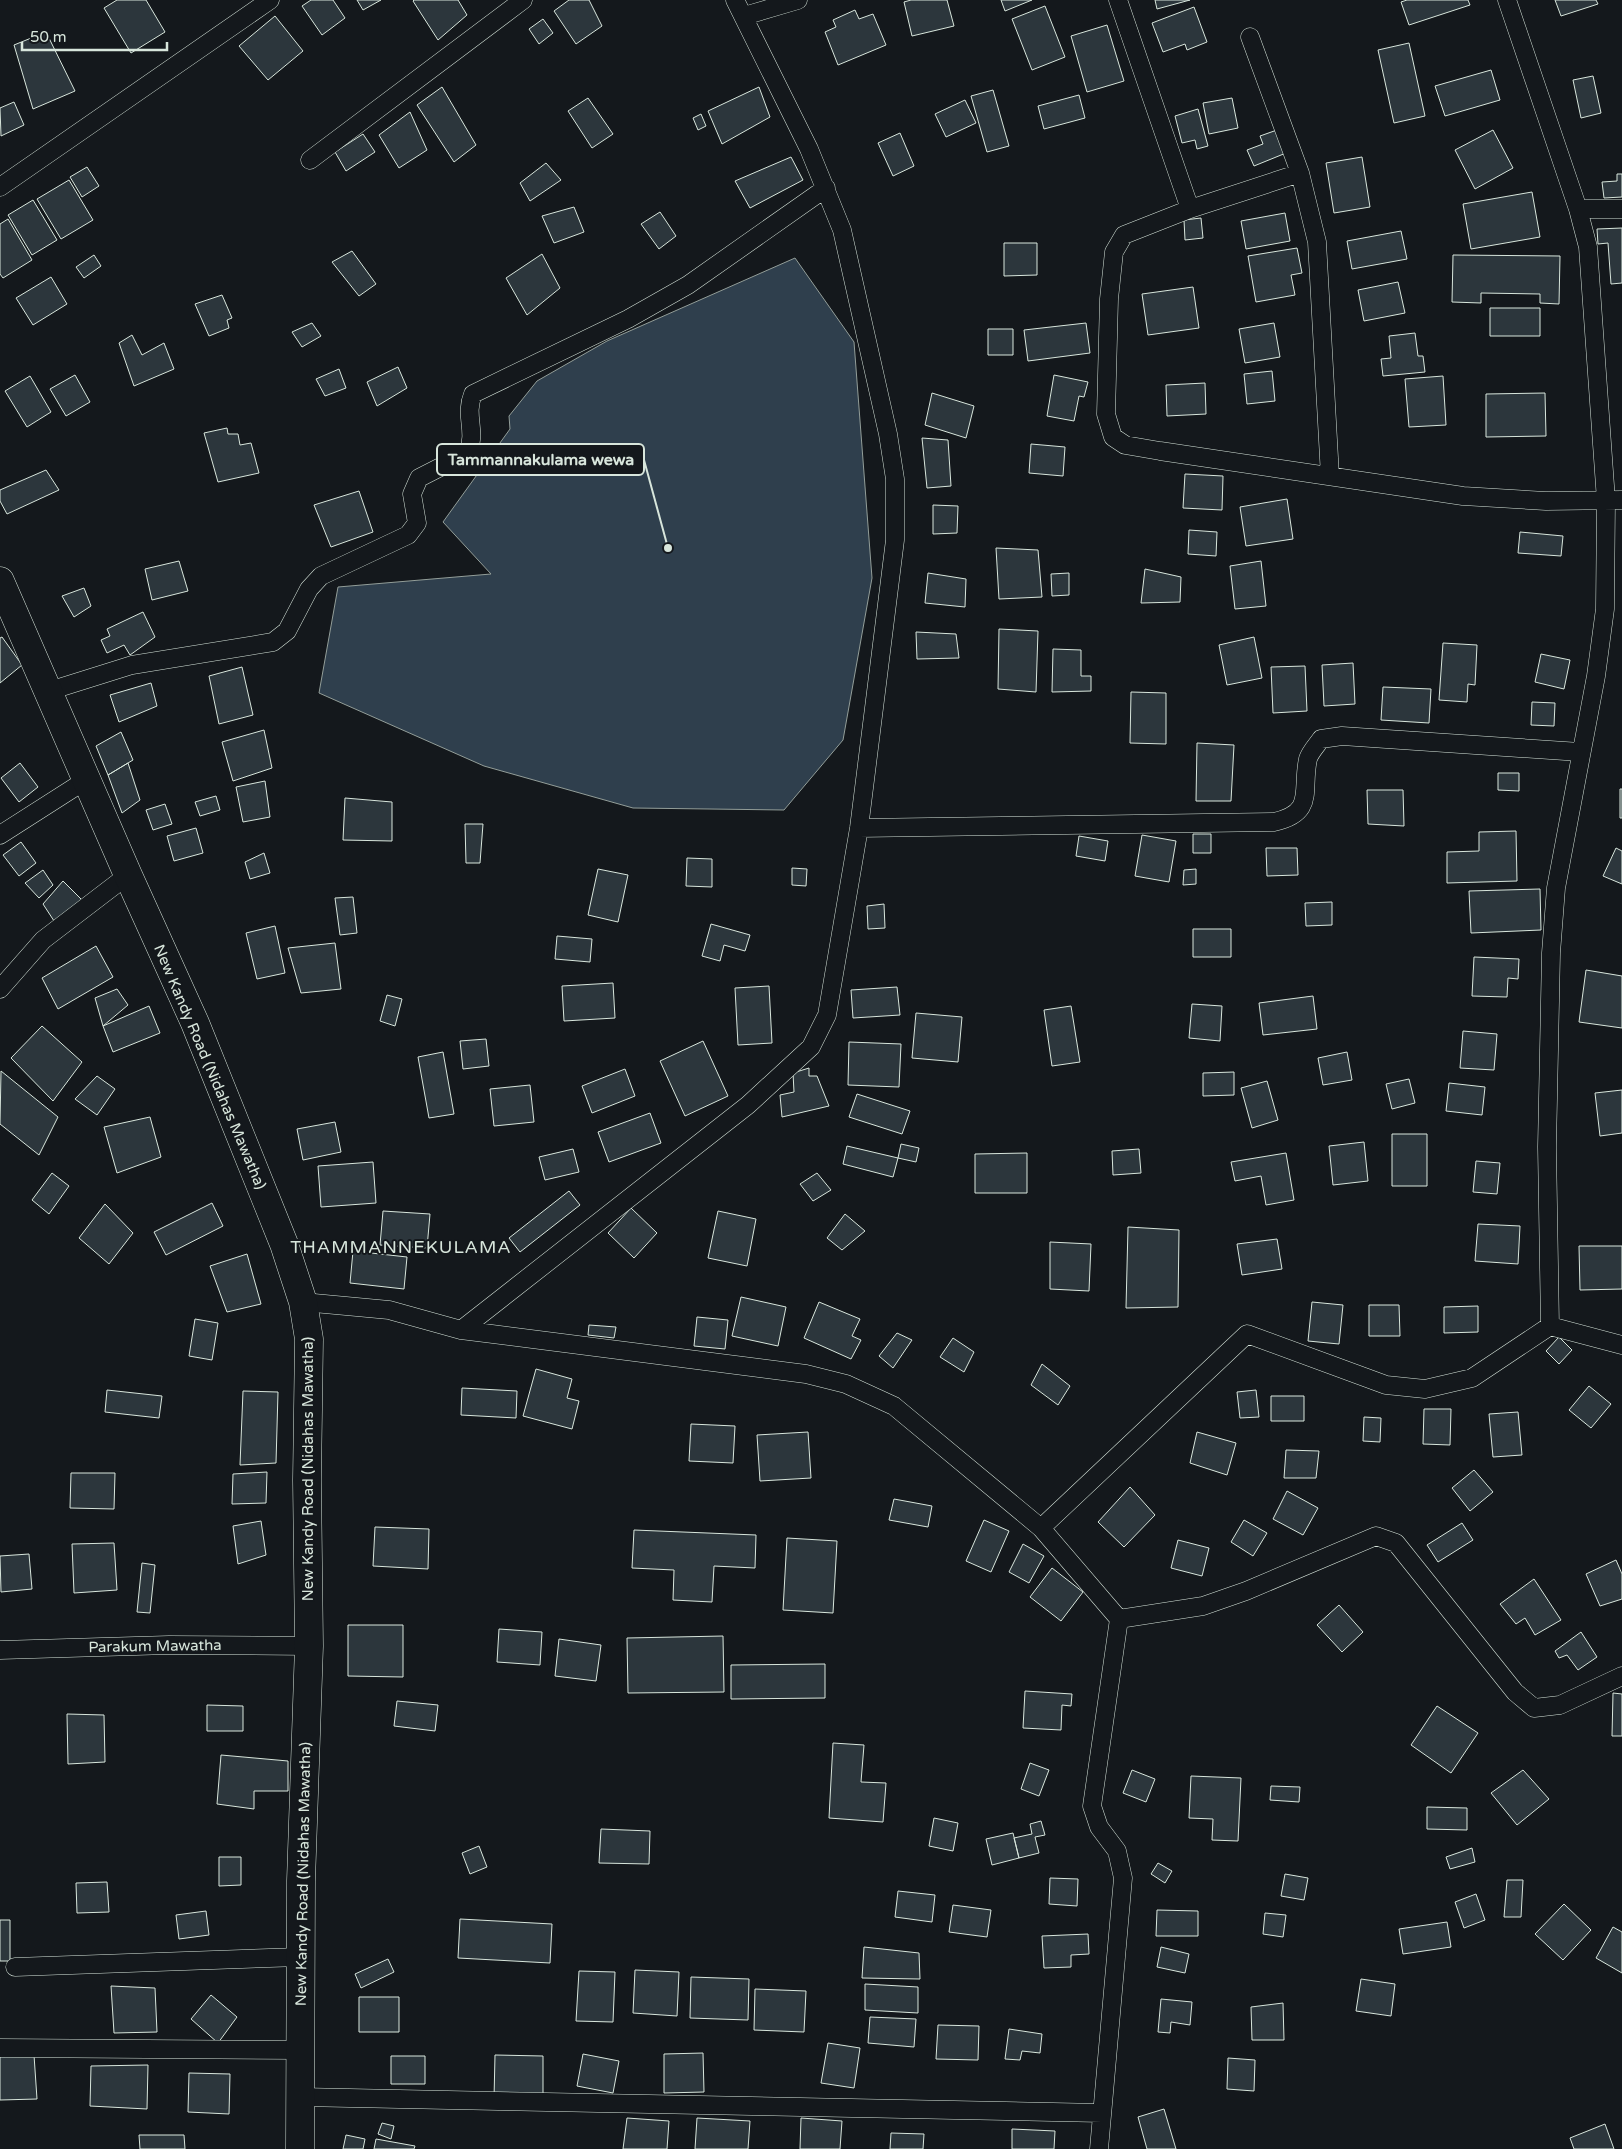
<svg xmlns="http://www.w3.org/2000/svg" width="1622" height="2149" font-family="'Varela Round',sans-serif">
<rect width="100%" height="100%" fill="#14181c"/>
<!-- water -->
<path fill="#2f3f4d" stroke="#939e99" d="M795 258 854 342 872 578 843 740 784 810 633 808 484 766 319 693 338 587 491 574 443 522 510 429 509 416 537 381 607 341Z"/>
<!-- building -->
<path fill="#2c363c" stroke="#d8e6dc" d="M117 0H146L165 32 131 53 104 8Z
M311 0H333L345 18 322 35 302 6Z
M357 0H381L363 10Z
M414 0H458L467 15 438 40 413 1Z
M569 0H589L602 26 576 44 554 11Z
M911 0H947L954 26 912 36 904 2Z
M1001 0H1032L1005 11Z
M1155 0H1190L1157 9Z
M1407 0H1468L1470 5 1409 25 1401 2Z
M1555 0H1596L1598 4 1561 16Z
M1045 6 1065 57 1032 70 1012 19Z
M1194 7 1207 42 1187 50 1185 44 1163 52 1152 23Z
M855 10 859 19 873 14 886 45 838 65 825 32 836 27 833 20Z
M275 16 303 51 268 80 239 46Z
M543 19 553 33 539 44 529 29Z
M1107 25 1124 81 1087 92 1071 36Z
M46 32 75 91 33 109 14 45Z
M1409 43 1425 116 1394 123 1378 50Z
M1491 70 1500 100 1445 116 1435 86Z
M1593 76 1601 113 1581 118 1573 80Z
M442 87 476 145 454 162 417 105Z
M759 87 770 117 722 144 708 111Z
M993 90 1009 146 987 152 971 96Z
M1079 95 1085 118 1044 129 1038 106Z
M588 98 613 134 592 148 568 111Z
M1232 98 1238 128 1209 134 1203 103Z
M965 100 976 123 946 137 935 114Z
M14 102 24 125 1 136 0 108Z
M1198 109 1208 146 1197 149 1195 140 1182 143 1175 116Z
M410 112 427 150 399 168 379 135Z
M701 114 706 126 698 130 693 118Z
M1277 130 1286 153 1254 166 1247 150 1263 144 1260 136Z
M1493 130 1513 168 1475 189 1455 150Z
M900 133 914 166 893 176 878 143Z
M363 134 375 152 346 171 335 152Z
M791 157 803 180 750 208 735 181Z
M1362 157 1370 207 1334 213 1326 163Z
M546 163 561 180 530 201 520 183Z
M87 167 99 186 82 197 70 177Z
M1617 174H1622V197L1604 198 1602 182 1617 181Z
M69 180 93 220 61 239 37 199Z
M1532 192 1540 237 1471 249 1463 204Z
M33 200 57 240 32 255 8 215Z
M574 207 584 232 554 243 542 216Z
M660 212 676 236 659 249 641 224Z
M1285 213 1290 241 1246 249 1241 221Z
M1201 218 1203 238 1185 240 1184 220Z
M8 219 32 260 3 278 0 274V224Z
M1622 228V283L1611 284 1608 243 1598 244 1597 229Z
M1401 231 1407 259 1352 269 1347 241Z
M1004 243H1037V275L1004 276Z
M1297 248 1302 273 1291 275 1295 295 1256 302 1248 256Z
M352 251 376 284 359 296 332 262Z
M542 254 560 288 527 315 506 278Z
M94 255 101 266 84 278 76 267Z
M1453 255 1560 256 1559 304 1540 303V294L1481 293V303L1452 302Z
M51 277 67 304 33 325 16 298Z
M1398 282 1405 313 1364 321 1358 290Z
M1193 287 1199 328 1148 335 1142 294Z
M222 295 232 318 227 320 229 328 209 336 195 304Z
M1490 308H1540V336H1490Z
M312 323 321 336 302 347 292 332Z
M1086 323 1090 353 1028 361 1024 330Z
M1274 323 1280 357 1245 363 1239 329Z
M988 329H1013V355H988Z
M1415 333 1418 356H1423L1425 372 1383 376 1381 359 1391 358 1389 336Z
M132 335 142 355 164 343 174 369 134 386 119 343Z
M398 367 407 388 377 406 367 382Z
M339 369 346 388 325 396 316 379Z
M1272 371 1275 401 1247 404 1244 374Z
M75 375 90 402 66 416 50 389Z
M1054 375 1088 382 1084 397 1079 396 1074 421 1047 416Z
M30 376 51 412 27 427 5 391Z
M1443 376 1446 425 1409 427 1405 379Z
M1205 383 1206 414 1167 416 1166 385Z
M932 393 974 406 966 438 925 425Z
M1545 393 1546 436 1486 437V394Z
M227 428 228 434H238L240 445 251 443 259 473 218 482 204 433Z
M922 438 948 440 951 486 927 488Z
M1031 444 1065 447 1063 476 1029 473Z
M46 470 59 490 7 514 0 501V490Z
M1185 474 1223 476 1222 510 1183 508Z
M359 491 373 532 331 547 314 505Z
M1287 499 1293 539 1246 546 1240 507Z
M933 505 958 506 957 533 933 534Z
M1189 530 1217 532 1216 556 1188 554Z
M1520 532 1563 536 1561 556 1518 553Z
M996 548 1038 550 1042 597 999 599Z
M179 561 188 591 152 600 145 569Z
M1261 561 1266 606 1235 609 1230 566Z
M1145 569 1181 577 1180 602 1141 603Z
M928 573 966 579 965 607 925 603Z
M1069 573V595L1052 596 1051 574Z
M84 588 91 606 74 617 62 596Z
M143 612 155 637 130 655 124 645 107 653 101 640 110 636 107 629Z
M999 629 1038 631 1036 692 998 689Z
M916 632 956 634 959 658 917 659Z
M2 637 22 665 0 683V638Z
M1254 637 1262 678 1227 685 1219 645Z
M1443 643 1477 645 1475 685 1468 684 1467 702 1439 700Z
M1053 649 1081 650V676H1091V691L1052 692Z
M1541 654 1570 660 1564 689 1535 682Z
M1353 663 1355 704 1324 706 1322 665Z
M1305 666 1307 711 1273 713 1271 667Z
M242 667 253 715 219 724 209 676Z
M151 683 157 706 119 722 110 695Z
M1383 687 1431 689 1429 723 1381 720Z
M1131 692 1166 693V744L1130 743Z
M1532 702 1555 703 1554 726 1531 725Z
M264 730 272 768 233 781 222 742Z
M121 732 133 760 108 775 96 746Z
M1197 743 1234 745 1231 801H1196Z
M20 763 38 787 19 802 1 778Z
M128 763 140 800 122 813 108 775Z
M1498 773H1519V791L1498 790Z
M265 781 270 817 243 822 236 787Z
M1620 789H1622V818H1620Z
M1367 790H1403L1404 826 1368 824Z
M216 796 220 810 200 816 195 802Z
M345 798 392 802V841L343 840Z
M165 804 172 824 153 830 146 810Z
M465 824H483L480 863H466Z
M196 828 203 853 174 861 167 836Z
M1516 831 1517 881 1447 883V852L1479 851V832Z
M1193 834H1211V853H1193Z
M1142 835 1176 841 1169 882 1135 876Z
M1079 836 1108 841 1105 861 1076 856Z
M21 842 36 863 19 876 3 855Z
M1266 848H1297L1298 875 1267 876Z
M1616 848 1622 851V884L1603 876Z
M264 853 270 873 250 879 245 862Z
M687 858 712 859V887L686 886Z
M792 868 807 869 806 886 792 885Z
M598 869 628 875 618 922 588 915Z
M1196 869V884L1183 885 1184 870Z
M43 870 53 885 39 898 25 883Z
M63 881 85 903 56 924 43 904Z
M1540 889 1541 930 1471 933 1469 891Z
M353 897 357 933 340 935 335 898Z
M1332 902V925L1306 926 1305 903Z
M884 904 885 928 868 929 867 906Z
M711 924 750 935 745 951 724 945 720 961 702 956Z
M275 926 285 973 257 979 246 933Z
M1193 929H1231V957H1193Z
M557 936 592 939 590 962 555 959Z
M335 943 341 989 301 993 288 948Z
M96 946 113 977 58 1009 42 978Z
M1474 957 1519 959 1518 979 1508 978 1507 997 1472 996Z
M1586 970 1622 976V1028L1579 1022Z
M613 983 615 1018 564 1021 562 986Z
M769 986 772 1043 738 1045 735 988Z
M897 987 900 1015 853 1018 851 990Z
M117 989 128 1005 103 1026 95 998Z
M387 995 402 999 395 1026 380 1021Z
M1313 996 1317 1029 1263 1035 1259 1003Z
M1192 1004 1222 1006 1220 1041 1189 1038Z
M149 1006 160 1033 113 1052 103 1026Z
M1071 1006 1080 1062 1052 1066 1044 1010Z
M916 1013 962 1017 958 1062 912 1058Z
M42 1026 82 1062 53 1101 11 1058Z
M1463 1031 1497 1034 1494 1070 1460 1068Z
M486 1039 489 1066 463 1069 460 1041Z
M703 1041 728 1096 685 1116 660 1061Z
M849 1042 901 1044 899 1087 848 1085Z
M443 1052 454 1114 429 1118 418 1057Z
M1347 1052 1352 1080 1323 1085 1318 1058Z
M809 1068V1076H817L829 1106 782 1117 780 1095 794 1092 793 1073Z
M625 1069 635 1096 592 1113 582 1086Z
M1 1071 58 1117 39 1155 0 1124Z
M1234 1072V1095L1203 1096V1073Z
M97 1076 115 1089 97 1115 75 1099Z
M1409 1079 1415 1103 1392 1109 1386 1084Z
M1267 1081 1278 1120 1252 1128 1241 1088Z
M1449 1083 1485 1087 1482 1115 1446 1111Z
M530 1085 534 1122 494 1126 490 1089Z
M1622 1090V1133L1600 1136 1595 1093Z
M857 1094 910 1111 902 1134 849 1117Z
M650 1113 661 1143 609 1162 598 1132Z
M150 1117 161 1157 117 1173 104 1127Z
M335 1122 341 1152 303 1160 297 1129Z
M1392 1134H1427V1186H1392Z
M1364 1142 1368 1181 1333 1185 1329 1146Z
M901 1144 919 1148 916 1162 898 1158Z
M847 1146 898 1158 893 1177 843 1164Z
M573 1149 579 1172 545 1180 539 1157Z
M1139 1149 1141 1173 1113 1175 1112 1151Z
M1027 1153V1193H975V1154Z
M1286 1153 1294 1200 1266 1205 1261 1176 1235 1181 1231 1162Z
M1476 1161 1500 1163 1497 1194 1473 1192Z
M373 1162 376 1203 321 1207 318 1166Z
M52 1173 69 1186 49 1214 32 1200Z
M817 1173 831 1190 813 1201 800 1184Z
M569 1191 580 1205 520 1252 509 1238Z
M212 1203 223 1226 166 1255 154 1232Z
M105 1204 133 1233 109 1264 79 1238Z
M631 1208 657 1233 634 1258 608 1233Z
M383 1211 430 1214 427 1248 380 1245Z
M718 1211 756 1219 747 1266 708 1258Z
M845 1214 865 1231 842 1250 827 1238Z
M1478 1224 1520 1226 1518 1264 1475 1261Z
M1128 1227 1179 1230 1178 1307 1126 1308Z
M1277 1239 1282 1269 1242 1275 1237 1244Z
M1050 1242 1091 1244 1089 1291 1050 1289Z
M1579 1246H1622V1289L1580 1290Z
M353 1251 407 1257 404 1289 350 1283Z
M247 1254 261 1304 227 1312 210 1266Z
M741 1297 786 1307 778 1346 732 1336Z
M819 1302 860 1319 852 1336 861 1340 851 1359 804 1338Z
M1312 1302 1343 1305 1339 1344 1308 1341Z
M1369 1305H1399L1400 1336H1369Z
M1478 1306V1332L1444 1333V1307Z
M697 1317 728 1320 725 1349 694 1346Z
M195 1319 218 1323 212 1360 189 1356Z
M589 1325 616 1327 614 1338 588 1335Z
M897 1333 912 1340 893 1368 879 1356Z
M1559 1337 1572 1350 1559 1364 1546 1351Z
M953 1338 974 1352 964 1372 940 1357Z
M1042 1364 1070 1386 1058 1405 1031 1385Z
M536 1369 572 1379 567 1398 579 1401 572 1429 523 1416Z
M1589 1386 1611 1404 1591 1428 1569 1410Z
M462 1388 517 1391 516 1418 461 1415Z
M107 1390 162 1396 159 1418 105 1412Z
M1256 1390 1259 1417 1240 1418 1237 1392Z
M243 1391 278 1392 276 1463 240 1465Z
M1271 1396H1304V1421H1271Z
M1424 1409H1451L1450 1445 1423 1444Z
M1518 1412 1522 1455 1493 1457 1489 1414Z
M1364 1417 1381 1418 1380 1442 1363 1441Z
M691 1424 735 1426 733 1463 689 1461Z
M808 1432 811 1478 760 1481 757 1435Z
M1197 1432 1236 1443 1227 1475 1190 1463Z
M1286 1450 1319 1451 1316 1478H1284Z
M1474 1470 1493 1492 1470 1511 1452 1488Z
M267 1472 266 1503 232 1504 233 1474Z
M71 1473H115L114 1509 70 1508Z
M1130 1487 1155 1515 1124 1547 1098 1522Z
M1287 1491 1318 1508 1303 1535 1273 1519Z
M894 1499 932 1506 928 1527 889 1520Z
M984 1520 1009 1531 991 1572 966 1561Z
M1244 1520 1267 1533 1253 1556 1231 1542Z
M261 1521 266 1555 238 1564 233 1526Z
M1462 1523 1473 1540 1438 1562 1427 1545Z
M375 1527 429 1529 428 1569 373 1566Z
M634 1530 756 1535 755 1568 714 1566 712 1602 673 1600 674 1570 632 1568Z
M787 1538 837 1541 833 1613 783 1610Z
M1178 1540 1209 1548 1202 1576 1171 1568Z
M114 1543 117 1590 74 1593 72 1544Z
M1023 1544 1044 1556 1029 1583 1009 1572Z
M29 1554 32 1589 1 1592 0 1556Z
M1616 1560 1622 1574V1599L1600 1606 1586 1574Z
M142 1563 155 1565 150 1613 137 1612Z
M1052 1568 1083 1592 1061 1621 1030 1597Z
M1534 1579 1561 1620 1535 1635 1525 1618 1516 1624 1500 1604Z
M1339 1605 1363 1632 1342 1652 1317 1625Z
M348 1625H403V1677L348 1676Z
M499 1629 542 1632 540 1665 497 1662Z
M1581 1632 1597 1657 1578 1670 1567 1655 1559 1658 1555 1651Z
M723 1636 724 1692 628 1693 627 1638Z
M559 1639 601 1645 596 1681 555 1676Z
M825 1664V1698L731 1699V1665Z
M1025 1691 1072 1694 1071 1706 1062 1705 1061 1730 1023 1728Z
M1613 1693 1622 1694V1736H1612Z
M397 1701 438 1705 435 1731 394 1726Z
M207 1705 243 1706V1731H207Z
M1437 1706 1478 1733 1451 1773 1411 1745Z
M67 1714 104 1715 105 1762 68 1764Z
M833 1743 864 1745 861 1782 886 1783 883 1822 829 1818Z
M221 1755 288 1761V1791H254V1809L217 1804Z
M1030 1763 1049 1770 1039 1796 1021 1789Z
M1132 1770 1155 1779 1146 1802 1123 1793Z
M1523 1770 1549 1799 1517 1825 1491 1793Z
M1191 1776 1241 1778 1238 1841 1212 1840 1213 1819 1189 1818Z
M1271 1786 1300 1787 1299 1802 1270 1800Z
M1427 1807 1467 1808V1830L1427 1829Z
M934 1818 958 1823 953 1851 929 1846Z
M1041 1821 1045 1835 1035 1837 1039 1853 1019 1858 1014 1838 1032 1834 1030 1824Z
M601 1829 650 1831 649 1864 599 1863Z
M1013 1833 1019 1858 992 1865 986 1839Z
M479 1846 487 1867 470 1874 462 1853Z
M1472 1848 1475 1862 1450 1869 1446 1857Z
M219 1857H241V1885L219 1886Z
M1158 1863 1172 1871 1165 1883 1151 1874Z
M1285 1874 1308 1878 1304 1900 1281 1896Z
M1050 1878 1078 1879 1077 1906 1049 1904Z
M1507 1880H1523L1521 1917H1504Z
M107 1882 109 1912 77 1913 76 1883Z
M898 1891 935 1895 932 1922 895 1917Z
M1476 1894 1485 1920 1464 1928 1455 1902Z
M1564 1904 1591 1930 1563 1960 1535 1934Z
M953 1905 991 1910 987 1937 949 1932Z
M1157 1910 1198 1911V1936H1156Z
M206 1911 209 1935 179 1939 176 1915Z
M1265 1913 1286 1915 1283 1937 1263 1934Z
M460 1919 552 1924 550 1963 458 1958Z
M0 1920H10V1961H0Z
M1447 1922 1451 1947 1403 1954 1399 1929Z
M1613 1927 1622 1932V1973L1596 1958Z
M1088 1934 1089 1954 1071 1955V1967L1044 1968 1042 1936Z
M864 1947 919 1953 920 1979 862 1978Z
M1161 1947 1189 1954 1185 1973 1157 1967Z
M388 1959 394 1972 361 1988 355 1974Z
M635 1970 679 1972 677 2016 633 2013Z
M579 1971 615 1972 613 2022 576 2021Z
M691 1977 749 1979 748 2020 690 2018Z
M1361 1979 1395 1984 1391 2016 1356 2011Z
M865 1984 918 1987V2013L865 2010Z
M111 1986 155 1988 157 2032 114 2033Z
M755 1989 806 1991 804 2032 754 2030Z
M211 1995 237 2017 218 2043 191 2019Z
M359 1997H399V2032H359Z
M1161 1999 1192 2002 1190 2025 1171 2022 1170 2033 1158 2032Z
M1283 2003 1284 2040H1252L1251 2007Z
M870 2017 916 2019 914 2047 868 2043Z
M938 2025 979 2026 978 2060 936 2059Z
M1009 2029 1042 2034 1040 2053 1022 2051 1020 2060 1005 2059Z
M828 2043 860 2048 854 2088 821 2083Z
M703 2053 704 2092 664 2093V2054Z
M583 2054 619 2061 613 2093 577 2086Z
M34 2055 37 2099 0 2100V2056Z
M495 2055 543 2056V2100L494 2099Z
M391 2056H425V2084H391Z
M1228 2058 1255 2060 1254 2091 1227 2089Z
M148 2065 147 2109 90 2106 91 2066Z
M189 2073 230 2074 229 2114 188 2112Z
M1164 2109 1176 2149H1147L1138 2117Z
M627 2118 669 2121 667 2149H623Z
M697 2118 750 2121 748 2149H695Z
M801 2118 842 2121 840 2149H800Z
M382 2123 394 2126 391 2139 378 2134Z
M1605 2124 1614 2149H1574L1570 2138Z
M1012 2129 1055 2131 1054 2149H1012Z
M891 2133 924 2134 923 2149H890Z
M139 2135H184L185 2149H140Z
M346 2135 365 2139 363 2149H343Z
M376 2139 415 2146 414 2149H374Z"/>
<g fill="none" stroke-linecap="round" stroke-linejoin="round">
<defs>
<path id="street" d="M1118 0 1190 209
M1507 0 1578 209 1588 247 1606 500 1605 609 1596 676 1556 888 1551 953 1547 1147 1550 1326
M744 16 798 0
M1250 37 1300 173 1317 242 1330 476
M310 160 523 0
M1300 173 1190 209 1124 235 1114 252 1109 299 1106 414 1113 437 1125 445 1160 451 1463 496 1546 501 1622 500
M0 187 270 0
M1578 209H1622
M49 691 132 665 273 642 287 631 309 589 321 576 408 535 417 523 412 494 419 478 468 453C477 430 464 416 473 394L628 319 688 285 826 188
M859 828 1274 822C1316 813 1301 790 1308 759 1310 752 1317 745 1321 739L1342 736 1580 752
M0 835 86 780
M0 989 43 940 128 875
M303 1302 389 1310 461 1330 806 1374 846 1384 894 1406 1041 1528 1119 1619 1092 1806 1099 1827 1117 1851 1123 1878 1099 2149
M461 1330 748 1105 811 1047 827 1015 859 828 895 540V479L888 434 842 230 809 149 735 0
M1041 1528 1247 1334 1386 1385 1425 1389 1472 1378 1550 1326 1622 1345
M1119 1619 1203 1606 1246 1591 1376 1536 1396 1543 1515 1692 1534 1708 1560 1705 1622 1676
M0 1650 169 1645 309 1646
M15 1967 300 1957
M0 2048 299 2050
M300 2097 1102 2113"/>
<path id="primary" d="M0 581 128 875 195 1023 284 1244 303 1302 309 1339 307 1480 309 1646 301 1881 300 2149"/>
</defs>
<!-- street casing -->
<use href="#street" stroke="#d8e6dc" stroke-width="19"/>
<!-- primary casing -->
<use href="#primary" stroke="#d8e6dc" stroke-width="29"/>
<!-- street -->
<use href="#street" stroke="#14181c" stroke-width="18"/>
<!-- primary -->
<use href="#primary" stroke="#14181c" stroke-width="28"/>
</g>
<g text-anchor="middle" dominant-baseline="central" stroke-width="4" stroke-linejoin="round" paint-order="stroke">
<!-- street labels -->
<g font-size="15" fill="#d8e6dc" stroke="#14181c">
<text transform="translate(210 1067) rotate(67)">New Kandy Road (Nidahas Mawatha)</text>
<text transform="translate(308 1469) rotate(-90)">New Kandy Road (Nidahas Mawatha)</text>
<text transform="translate(155 1646) rotate(-1)">Parakum Mawatha</text>
<text transform="translate(303 1874) rotate(-89)">New Kandy Road (Nidahas Mawatha)</text>
</g>
<!-- quarter labels -->
<g font-size="18" letter-spacing="1" fill="#d8e6dc" stroke="#14181c">
<text x="401" y="1247">THAMMANNEKULAMA</text>
</g>
</g>
<!-- callouts -->
<path fill="none" stroke="#d8e6dc" stroke-width="2" d="M668 548L644 460"/>
<circle fill="#d8e6dc" stroke="#14181c" stroke-width="2" cx="668" cy="548" r="5"/>
<rect fill="#14181c" stroke="#d8e6dc" stroke-width="2" x="437" y="444" width="207" height="31" rx="5"/>
<g font-size="16" text-anchor="middle" font-weight="bold" fill="#d8e6dc">
<text x="541" y="465">Tammannakulama wewa</text>
</g>
<!-- scale -->
<path d="M22 42v8h145v-8" fill="none" stroke="#d8e6dc" stroke-width="2.5"/>
<text x="30" y="42" font-size="15" fill="#d8e6dc" stroke="#14181c" stroke-width="4" paint-order="stroke">50 m</text>
</svg>
